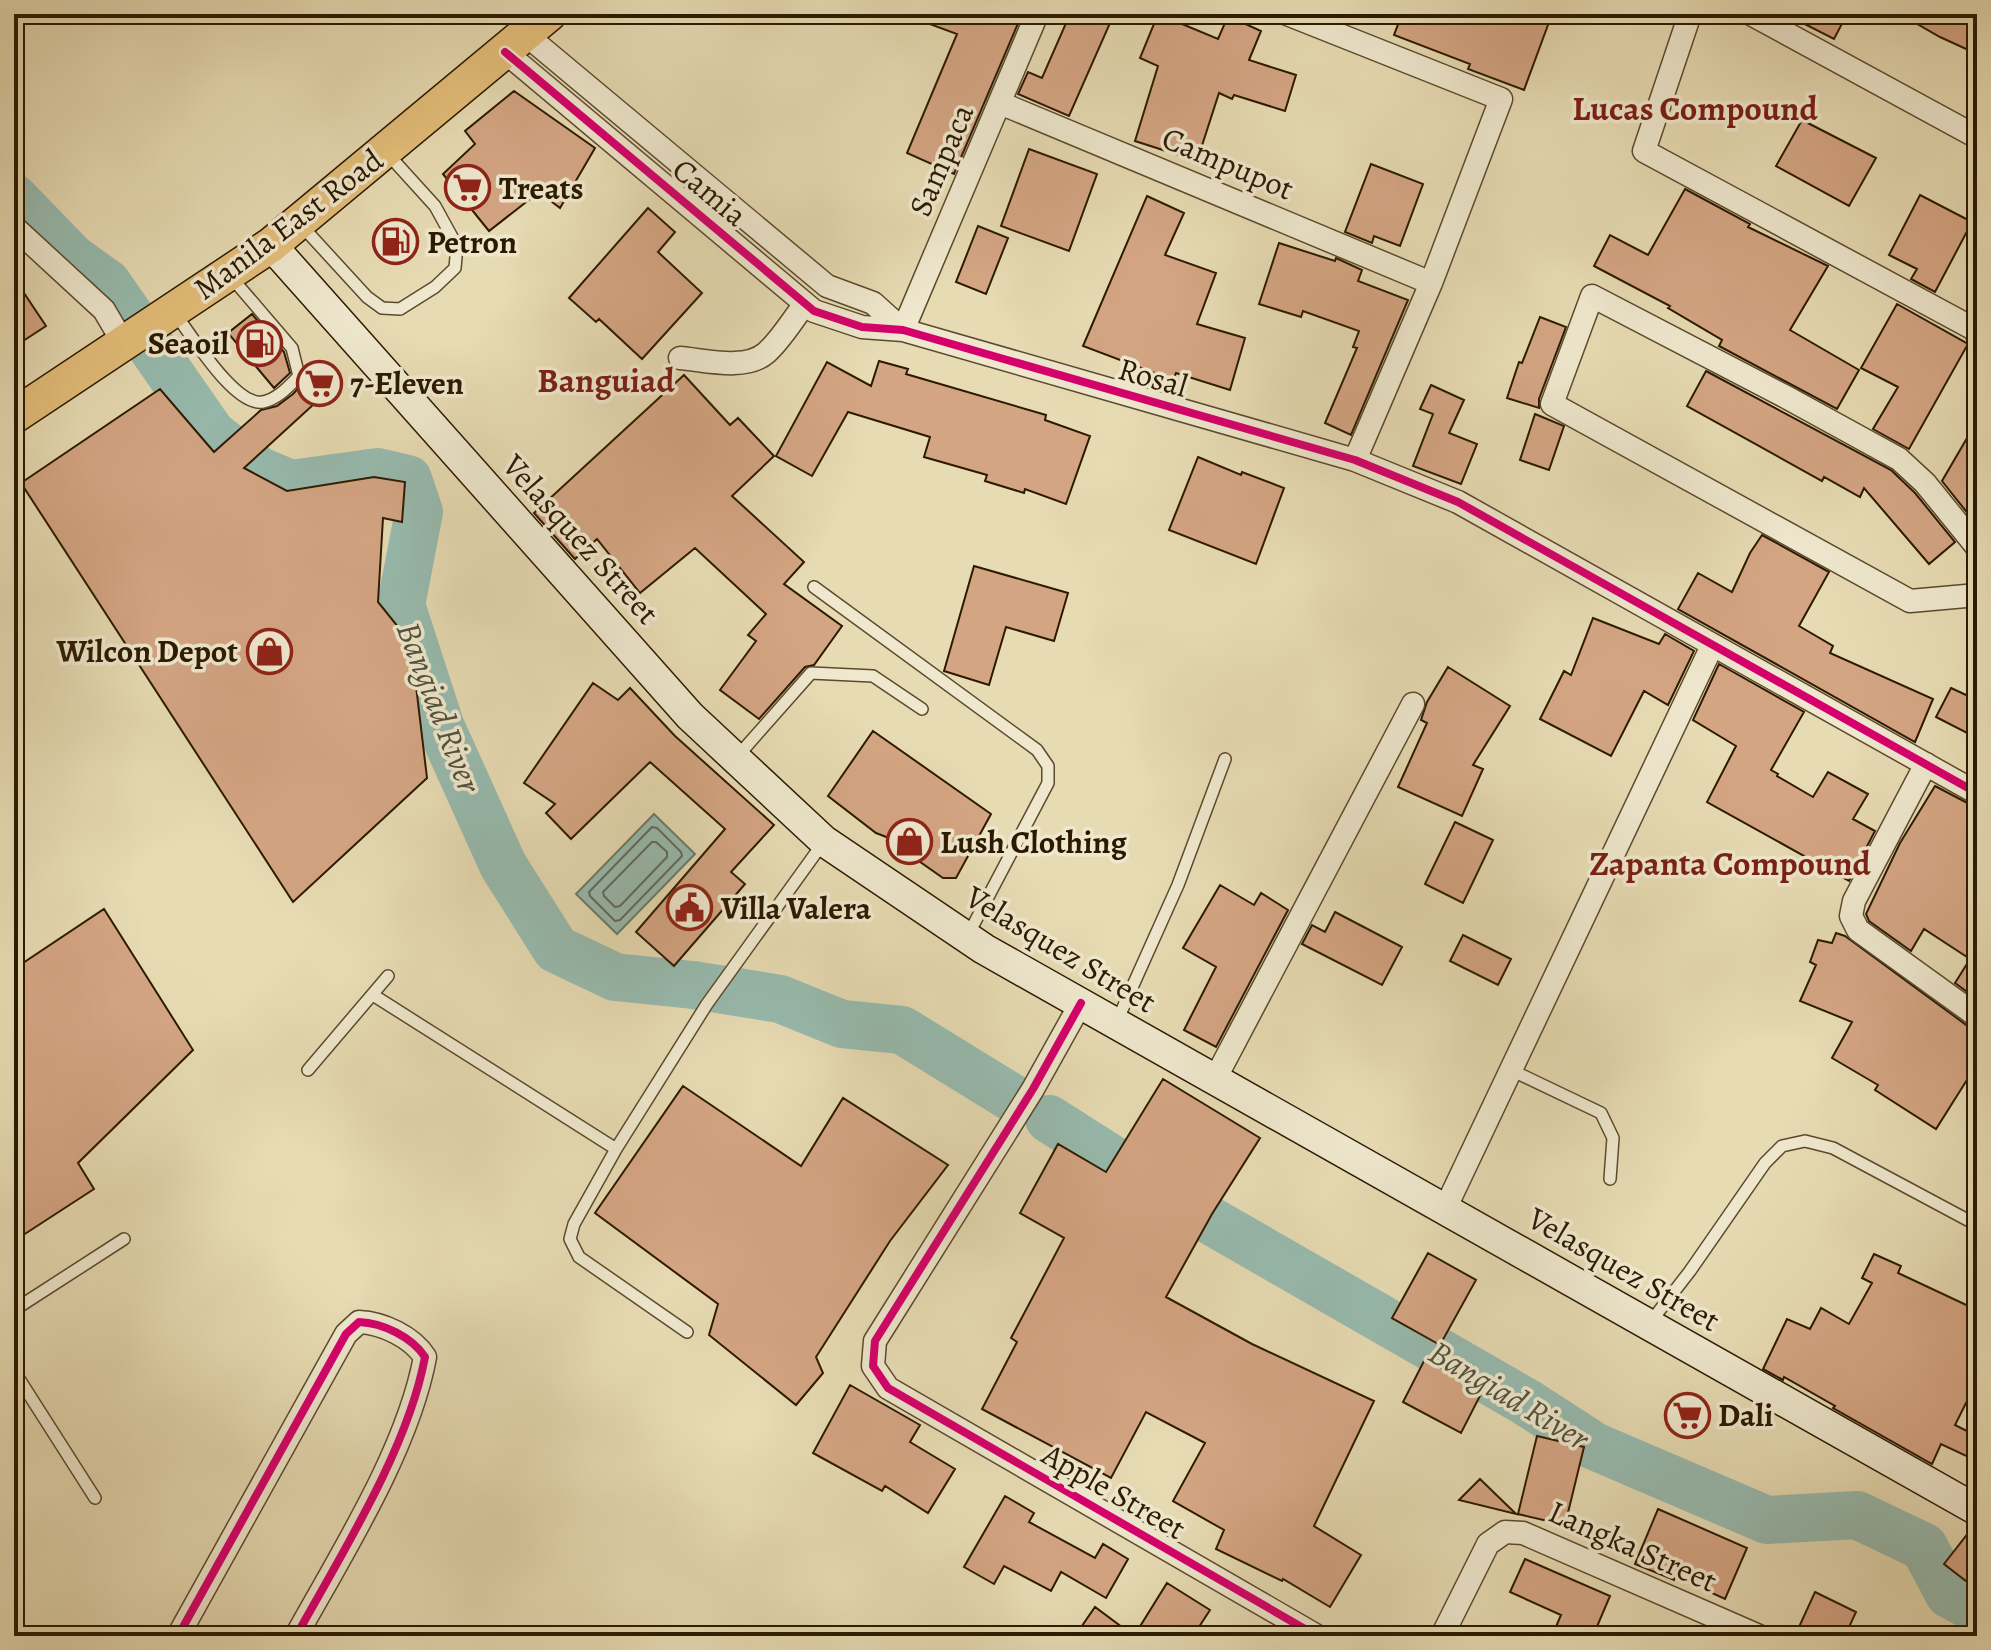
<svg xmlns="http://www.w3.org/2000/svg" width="1991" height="1650" font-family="Alegreya,serif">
<rect width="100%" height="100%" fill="#e7dbb3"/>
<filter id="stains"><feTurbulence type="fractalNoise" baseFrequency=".0025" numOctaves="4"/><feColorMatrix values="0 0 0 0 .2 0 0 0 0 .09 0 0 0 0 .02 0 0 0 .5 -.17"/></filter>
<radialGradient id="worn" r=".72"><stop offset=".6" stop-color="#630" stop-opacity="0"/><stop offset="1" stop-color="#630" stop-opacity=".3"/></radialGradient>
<!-- water -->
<path fill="#97bbaf" stroke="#6c7b69" stroke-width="2" d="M654 814 695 854 617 934 576 894Z"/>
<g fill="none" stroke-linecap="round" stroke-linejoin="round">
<!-- shore -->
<path stroke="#626a58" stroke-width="2" d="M652 827 657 828 681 852 682 856 620 920 615 921 590 896 589 892Z
M652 842H656L667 852V857L620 906 615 907 604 896 603 892Z"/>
<!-- river -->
<path stroke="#97bbaf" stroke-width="48" d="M14 198 72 258 107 283 212 434 258 470 291 484 378 472 408 479 419 512 401 605 440 725 503 865 556 949 615 977 693 985 780 999 842 1024 902 1030 1014 1099
M1049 1119 1192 1210 1526 1402 1594 1446 1767 1520 1857 1515 1924 1547 1949 1594 1977 1609"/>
</g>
<!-- building -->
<path fill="#d4a583" stroke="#2c1a00" stroke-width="2" d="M909 14H1022L954 174 907 153 957 34 908 16Z
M1070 14H1114L1069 116 1018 94 1028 72 1042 78Z
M1158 14 1218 39 1228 16 1261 31 1249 60 1296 75 1285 111 1234 95 1232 99 1219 93 1197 161 1135 141 1158 66 1140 58Z
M1402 14H1552L1524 90 1468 69 1470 64 1394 35Z
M1785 14H1847L1834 39Z
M1900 14H1977V54L1940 37Z
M514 91 595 148 560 208 539 192 489 231 443 174 475 144 465 131Z
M1802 120 1876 158 1849 206 1776 166Z
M1029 149 1097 174 1069 251 1001 226Z
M1371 164 1423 184 1400 246 1374 236 1372 243 1345 232Z
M1685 189 1750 224 1748 227 1828 266 1790 330 1859 370 1837 409 1719 346 1722 340 1668 308 1670 306 1594 266 1610 235 1648 255Z
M1920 195 1972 222 1935 292 1911 279 1917 269 1889 255Z
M1147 196 1184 213 1165 255 1216 273 1197 324 1245 338 1230 390 1176 373 1173 380 1083 346Z
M648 208 675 232 658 252 702 293 642 359 599 319 596 322 569 298Z
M978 226 1008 238 986 294 956 282Z
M1279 243 1335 261 1336 258 1362 270 1358 281 1408 300 1351 435 1325 423 1357 348 1353 347 1359 331 1303 311 1301 317 1259 304Z
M14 278 46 326 14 347Z
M1897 304 1968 344 1909 449 1873 429 1898 387 1861 368Z
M252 314 284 352 290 373 274 388 228 333Z
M1540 317 1566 327 1539 399V408L1507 398 1519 362 1522 363Z
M879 361 908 369 906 374 1046 415 1045 420 1090 436 1066 504 1025 489 1024 493 985 481 987 475 924 457 930 437 848 412 812 476 776 456 827 362 871 386Z
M322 366 337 383 244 468 287 491 374 477 405 482 402 522 383 518 378 602 403 633 414 669 427 778 293 902 21 483 160 389 214 452 261 410 277 406 293 394 307 379 306 368 312 375Z
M1706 371 1891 470 1915 493 1955 542 1929 564 1864 488 1860 497 1824 477 1822 481 1687 406Z
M684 375 730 425 738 418 774 456 732 496 804 562 784 584 842 626 814 665 805 667 759 719 720 690 756 641 748 635 766 614 695 548 640 593 597 539 575 559 534 513Z
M1431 385 1464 400 1449 433 1477 444 1461 484 1413 466 1433 414 1420 409Z
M1535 414 1564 426 1549 470 1520 460Z
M1977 421V513L1973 520 1942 481Z
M1198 457 1241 475 1242 472 1284 488 1256 564 1169 530Z
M1762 535 1829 572 1799 626 1833 646 1830 653 1933 699 1915 742 1678 609 1698 573 1732 592 1750 553Z
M974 566 1068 593 1054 641 1006 627 989 685 944 671Z
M1593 618 1659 644 1665 634 1694 651 1668 705 1644 691 1611 756 1540 719 1564 671 1571 675Z
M1719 664 1804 712 1771 770 1778 774 1777 776 1813 797 1828 772 1868 794 1853 819 1875 831 1849 881 1707 802 1736 746 1693 720Z
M1448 667 1510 706 1473 765 1483 769 1462 816 1398 787 1427 723 1421 720 1427 702Z
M593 683 618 700 630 688 675 736 774 825 731 872 745 884 674 966 636 932 725 829 650 762 571 839 546 813 555 804 524 783Z
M1951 688 1977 700V719L1969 734 1936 717Z
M873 731 991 814 956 878H943L906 852 897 841 876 833 828 796Z
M1935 786 1977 808V990L1973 996 1955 983 1970 959 1924 929 1911 951 1869 921 1866 914 1900 843Z
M1455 822 1493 840 1463 903 1425 884Z
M1220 885 1254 905 1261 893 1288 910 1216 1047 1184 1030 1216 967 1183 948Z
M104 909 193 1050 78 1163 94 1189 14 1241V969Z
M1335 912 1402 947 1382 985 1302 944 1312 925 1325 932Z
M1836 933 1845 936 1969 1027 1977 1030V1064L1936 1129 1875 1090 1878 1085 1832 1058 1852 1022 1800 1001 1816 965 1810 962 1818 940 1832 943Z
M1463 935 1511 959 1498 985 1450 961Z
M1163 1079 1260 1138 1212 1214 1166 1297 1252 1344 1374 1401 1314 1526 1361 1555 1330 1607 1283 1579 1282 1581 1216 1549 1224 1530 1173 1501 1205 1443 1146 1412 1111 1478 982 1409 1017 1342 1011 1338 1064 1238 1020 1213 1058 1144 1106 1172Z
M683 1086 801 1166 843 1098 948 1165 890 1241 816 1357 823 1373 796 1405 709 1335 718 1304 595 1213Z
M1428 1253 1476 1280 1440 1345 1392 1318Z
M1874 1254 1901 1266 1898 1273 1977 1310V1381L1955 1425 1977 1436V1461L1941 1444 1932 1464 1833 1408 1835 1406 1784 1377 1783 1380 1763 1369 1787 1319 1810 1329 1821 1308 1849 1324 1872 1283 1862 1278Z
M1425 1359 1483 1390 1461 1433 1403 1402Z
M850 1385 920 1425 910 1442 955 1469 928 1513 885 1486 882 1491 813 1453Z
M1537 1436 1584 1447 1565 1525 1518 1514Z
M1480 1479 1516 1514 1459 1500Z
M1005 1496 1034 1513 1029 1522 1095 1558 1103 1544 1128 1559 1106 1598 1061 1572 1051 1591 1004 1566 994 1584 964 1567Z
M1658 1509 1747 1548 1725 1599 1675 1576 1674 1580 1635 1564Z
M1973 1527 1977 1528V1567L1966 1581 1944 1564Z
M1525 1559 1610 1596 1593 1636H1552L1561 1615 1510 1592Z
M1167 1583 1210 1610 1193 1636H1075L1095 1607 1134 1636Z
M1815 1592 1856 1612 1845 1636H1818L1799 1627Z"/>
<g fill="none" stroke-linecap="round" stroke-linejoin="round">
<defs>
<path id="service" d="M301 225 367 297 382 308 400 309 435 287 455 268 457 246 435 206 386 152
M176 315C192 336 235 407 263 402 278 399 289 386 299 376L292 348 231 277
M814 587 1037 750 1048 766V783L967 937
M736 758 811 673 873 676 922 709
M373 995 616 1149
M1117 1021 1178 885 1225 759
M308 1070 388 976
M1511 1070 1601 1113 1613 1138 1610 1179
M14 1310 124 1239
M1649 1324 1690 1271 1765 1163 1782 1146 1805 1141 1833 1148 1977 1225
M687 1332 579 1257 570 1239 574 1224 616 1149 707 1004 823 843
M14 1371 95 1498"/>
<path id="minor" d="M1287 14 1501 99 1431 283 1355 460
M1690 14 1644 151 1974 329 1977 334
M1751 14 1977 137
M525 34 827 286 873 303 903 330
M505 52 814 311 862 327 903 330 1355 460 1458 502 1977 793
M1000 103 1431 283
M14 227 104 310 124 344
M903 330 1037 14
M680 358C705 360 745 371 766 353 781 340 793 319 805 304
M1977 547 1925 483 1899 459 1786 397 1592 296 1552 404 1910 601 1977 595
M1926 764 1854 901 1851 916 1858 930 1977 1016
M1081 1003 1033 1089 875 1341 873 1366 888 1388 1317 1636
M1215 1079 1413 704
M1445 1209 1712 646
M178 1636 346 1334 359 1322C383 1323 412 1337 425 1357 408 1449 342 1553 296 1636
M1442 1636 1488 1544 1505 1532 1523 1533 1759 1636"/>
<path id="secondary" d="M271 245 690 716 824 841 984 949 1977 1510"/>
<path id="primary" d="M14 416 271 245 549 14"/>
</defs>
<!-- service casing -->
<use href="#service" stroke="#5b4a2d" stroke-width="14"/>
<!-- minor casing -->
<use href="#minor" stroke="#5b4a2d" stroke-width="25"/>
<!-- secondary casing -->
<use href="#secondary" stroke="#2c1a00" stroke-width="33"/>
<!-- primary casing -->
<use href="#primary" stroke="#2c1a00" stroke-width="37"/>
<!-- service -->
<use href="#service" stroke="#efe8ce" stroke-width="11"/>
<!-- minor -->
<use href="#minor" stroke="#efe8ce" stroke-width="22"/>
<!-- secondary -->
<use href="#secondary" stroke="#efe8ce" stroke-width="30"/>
<!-- primary -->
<use href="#primary" stroke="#e4be7a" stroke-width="34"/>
<defs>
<path id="cycleway" d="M505 52 814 311 862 327 903 330 1355 460 1458 502 1977 793
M1081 1003 1033 1089 875 1341 873 1366 888 1388 1317 1636
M178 1636 346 1334 359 1322C383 1323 412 1337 425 1357 408 1449 342 1553 296 1636"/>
</defs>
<!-- cycleway casing -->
<use href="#cycleway" stroke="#efe8ce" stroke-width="13"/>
<!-- cycleway -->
<use href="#cycleway" stroke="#d6006c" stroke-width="8"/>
</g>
<!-- icons -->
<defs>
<symbol id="supermarket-ring" viewBox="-11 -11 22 22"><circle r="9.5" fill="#efe8ce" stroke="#8f2418" stroke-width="1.5"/><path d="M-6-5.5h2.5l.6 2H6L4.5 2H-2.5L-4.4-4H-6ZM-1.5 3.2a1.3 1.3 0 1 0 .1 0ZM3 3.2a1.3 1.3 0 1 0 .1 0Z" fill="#8f2418"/></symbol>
<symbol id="fuel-ring" viewBox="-11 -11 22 22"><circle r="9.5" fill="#efe8ce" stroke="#8f2418" stroke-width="1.5"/><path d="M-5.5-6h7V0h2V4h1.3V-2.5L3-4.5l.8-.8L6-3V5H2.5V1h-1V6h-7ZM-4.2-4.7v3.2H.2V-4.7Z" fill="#8f2418"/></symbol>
<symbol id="shop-ring" viewBox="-11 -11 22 22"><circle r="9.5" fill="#efe8ce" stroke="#8f2418" stroke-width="1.5"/><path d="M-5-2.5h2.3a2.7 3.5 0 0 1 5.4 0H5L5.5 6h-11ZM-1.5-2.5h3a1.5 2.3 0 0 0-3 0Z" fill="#8f2418"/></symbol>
<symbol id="civic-ring" viewBox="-11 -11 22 22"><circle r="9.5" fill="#efe8ce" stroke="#8f2418" stroke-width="1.5"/><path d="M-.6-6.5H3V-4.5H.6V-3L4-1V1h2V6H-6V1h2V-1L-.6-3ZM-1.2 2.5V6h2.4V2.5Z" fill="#8f2418"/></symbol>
</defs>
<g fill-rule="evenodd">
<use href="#supermarket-ring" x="442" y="162" width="51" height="51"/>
<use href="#fuel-ring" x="370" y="216" width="51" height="51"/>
<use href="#fuel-ring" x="234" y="318" width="51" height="51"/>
<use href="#supermarket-ring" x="294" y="358" width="51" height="51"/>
<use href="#shop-ring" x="244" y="626" width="51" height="51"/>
<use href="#shop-ring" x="884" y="816" width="51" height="51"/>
<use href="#civic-ring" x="664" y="882" width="51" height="51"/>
<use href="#supermarket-ring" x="1662" y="1390" width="51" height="51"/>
</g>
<g text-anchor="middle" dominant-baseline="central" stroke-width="7" stroke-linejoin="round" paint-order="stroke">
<!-- street labels -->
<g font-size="32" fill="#2c1a00" stroke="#efe8ce">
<text transform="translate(941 160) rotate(-67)">Sampaca</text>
<text transform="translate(1228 163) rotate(23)">Campupot</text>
<text transform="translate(710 192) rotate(40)">Camia</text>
<text transform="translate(288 224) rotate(-37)">Manila East Road</text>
<text transform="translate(1153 377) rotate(16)">Rosal</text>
<text transform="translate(581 539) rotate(48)">Velasquez Street</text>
<text transform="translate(1061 949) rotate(31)">Velasquez Street</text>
<text transform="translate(1624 1269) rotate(30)">Velasquez Street</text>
<text transform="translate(1114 1491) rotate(30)">Apple Street</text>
<text transform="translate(1633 1546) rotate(24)">Langka Street</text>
</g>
<!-- poi labels -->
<g font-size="32" font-weight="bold" fill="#2c1a00" stroke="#efe8ce" text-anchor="start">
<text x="499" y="188">Treats</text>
<text x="427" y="242">Petron</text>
<text x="229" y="343" text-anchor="end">Seaoil</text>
<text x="350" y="383">7-Eleven</text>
<text x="238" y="651" text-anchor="end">Wilcon Depot</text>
<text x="940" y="842">Lush Clothing</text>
<text x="721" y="908">Villa Valera</text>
<text x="1718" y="1415">Dali</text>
</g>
<!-- neighbourhood labels -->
<g font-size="34" font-weight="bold" fill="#7a1f14" stroke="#efe8ce">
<text x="1695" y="108">Lucas Compound</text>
<text x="606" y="380">Banguiad</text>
<text x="1730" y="863">Zapanta Compound</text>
</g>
<!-- water labels -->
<g font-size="34" font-style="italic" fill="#51523d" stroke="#efe8ce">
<text transform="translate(439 707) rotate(69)">Bangiad River</text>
<text transform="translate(1509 1395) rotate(31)">Bangiad River</text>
</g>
</g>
<!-- margin -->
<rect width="1991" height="1650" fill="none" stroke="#e7dbb3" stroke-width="48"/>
<rect x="16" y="16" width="1959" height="1618" fill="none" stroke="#2c1a00" stroke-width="4"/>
<rect x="24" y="24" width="1943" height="1602" fill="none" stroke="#2c1a00" stroke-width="2"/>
<rect width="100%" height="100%" filter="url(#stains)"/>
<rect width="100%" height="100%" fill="url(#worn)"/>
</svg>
